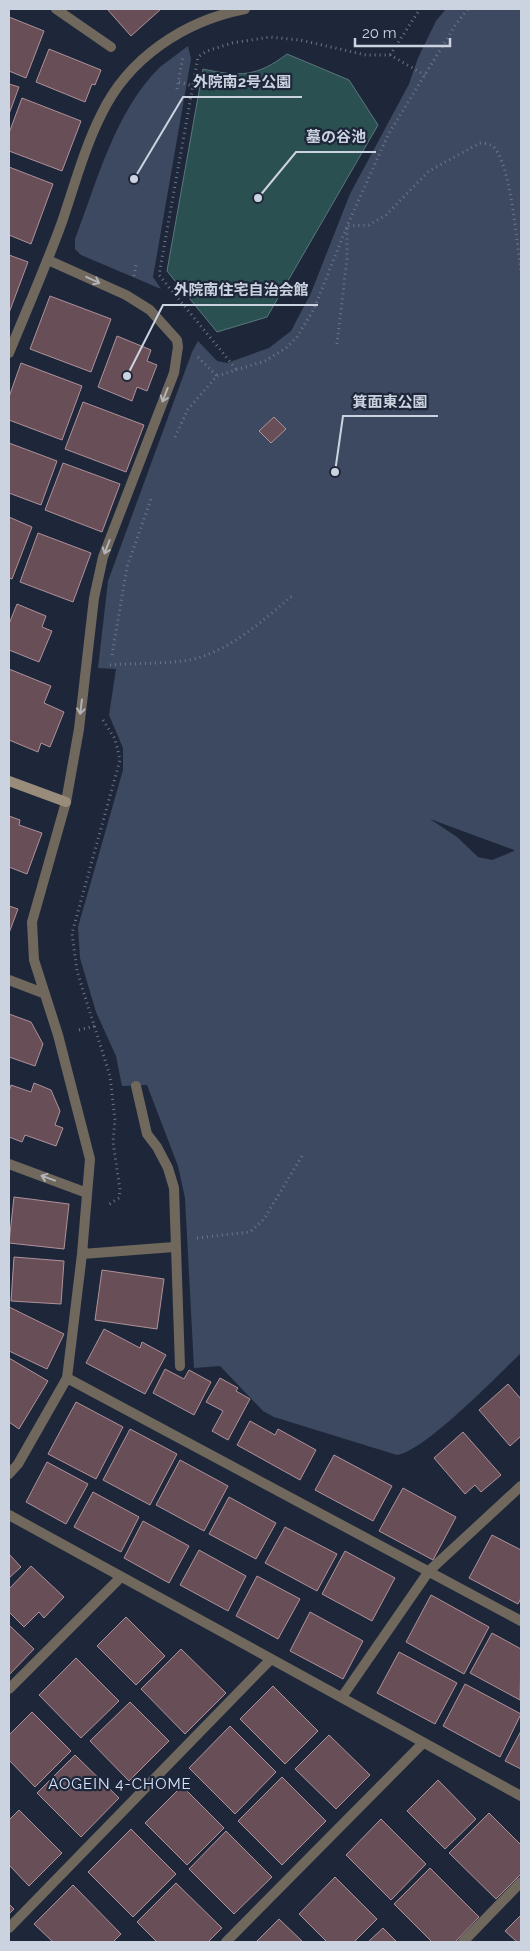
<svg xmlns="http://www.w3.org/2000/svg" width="530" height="1951" font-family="Raleway,'Noto Sans JP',sans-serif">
<rect width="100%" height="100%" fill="#1e273a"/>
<!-- green -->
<path fill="#3d4961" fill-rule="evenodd" d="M446 9H521V1353C497 1376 425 1451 397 1455L274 1417 263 1411 220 1366 194 1368 185 1198 178 1166 147 1085 122 1086 116 1056 96 1012 80 958 78 927 123 770V748L109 715 116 669 98 668 108 581 192 352 198 341 217 361 227 363 269 348 291 331 311 293 350 194 409 84 418 58 436 21ZM430 819 514 850V851L492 860 478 857 457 837Z
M188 46 191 59 153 277 161 289 81 255 75 249V239C97 182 115 111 160 67 169 60 179 53 188 46Z"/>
<!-- water -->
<path fill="#2a5051" stroke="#5b777c" d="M287 54 349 80 378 125 267 317 217 332 167 271 203 69C239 77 257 77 287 54Z"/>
<!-- building -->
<path fill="#684e56" stroke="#af919a" d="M107 9H161L131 36Z
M9 17 44 31 26 78 9 71Z
M49 49 101 70 95 85 92 84 85 102 36 82Z
M9 84 19 87 9 114Z
M22 98 81 121 62 171 9 151V133Z
M9 167 53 184 31 244 9 235Z
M9 255 28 262 9 313Z
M50 296 111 319 91 372 30 349Z
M117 336 151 350 147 361 157 365 147 391 137 387 132 401 98 387Z
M21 363 82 386 62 440 9 420V397Z
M83 402 144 425 126 472 65 449Z
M274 417 286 429 271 443 259 431Z
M9 443 57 461 41 505 9 493Z
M63 463 120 484 102 532 45 510Z
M9 517 32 527 12 579 9 578Z
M38 533 91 553 73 602 20 582Z
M17 604 46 616 42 627 52 631 39 662 9 650V624Z
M9 669 51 686 44 703 64 712 50 747 41 743 38 752 9 740Z
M9 816 20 820 19 825 42 833 27 874 9 867Z
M9 906 18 909 9 933Z
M9 1014 31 1022 43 1044 35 1066 9 1057Z
M34 1083 51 1090 60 1111 55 1125 63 1128 56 1146 25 1135 22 1142 9 1137V1092L11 1085 31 1092Z
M14 1197 69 1204 64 1249 9 1243Z
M14 1257 64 1261 61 1304 11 1301Z
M102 1270 164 1279 157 1329 95 1320Z
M9 1307 64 1334 47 1369 9 1351Z
M104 1329 140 1348 142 1342 166 1355 145 1394 86 1363Z
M9 1358 48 1381 19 1429 9 1422Z
M165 1369 184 1379 189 1370 211 1382 194 1415 153 1393Z
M220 1378 238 1388 236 1391 250 1399 228 1440 212 1431 223 1411 206 1402Z
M508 1384 521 1399V1438L520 1437 510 1446 479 1410Z
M76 1402 123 1427 96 1479 48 1454Z
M250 1421 275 1435 278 1429 316 1450 300 1480 237 1445Z
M130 1429 177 1454 150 1505 103 1480Z
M463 1432 501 1475 481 1492 475 1485 465 1494 434 1458Z
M334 1455 392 1486 373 1521 315 1490Z
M180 1460 228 1486 204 1531 156 1505Z
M47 1462 88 1484 66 1524 26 1502Z
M403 1488 456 1517 433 1560 379 1531Z
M93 1492 139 1517 121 1552 74 1527Z
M229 1497 276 1523 256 1559 209 1534Z
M143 1521 189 1546 169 1583 124 1558Z
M285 1527 337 1554 317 1591 265 1563Z
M492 1535 521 1550V1598L518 1604 469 1578Z
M199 1550 246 1576 228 1611 180 1585Z
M345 1551 395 1578 372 1621 322 1594Z
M9 1554 21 1567 9 1578Z
M31 1566 64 1597 44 1618 39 1612 24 1627 9 1612V1589Z
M257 1576 300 1599 278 1639 236 1616Z
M431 1595 489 1627 464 1674 406 1642Z
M310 1612 363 1641 343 1679 290 1651Z
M126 1617 165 1656 136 1685 97 1646Z
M9 1625 34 1649 9 1675Z
M492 1633 521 1649 520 1700 470 1673Z
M181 1649 226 1693 185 1734 141 1689Z
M399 1652 457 1683 435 1724 377 1693Z
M76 1658 119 1701 81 1738 39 1695Z
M465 1684 521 1714 500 1757 443 1726Z
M273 1686 318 1731 285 1764 240 1719Z
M130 1702 169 1741 129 1781 90 1741Z
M32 1712 71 1751 35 1787 9 1760V1735Z
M230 1726 276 1772 235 1814 189 1768Z
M521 1731V1769L505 1761Z
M329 1735 370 1775 336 1809 295 1769Z
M75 1755 119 1798 81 1837 37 1793Z
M282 1777 326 1821 282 1865 238 1821Z
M438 1780 476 1819 445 1849 407 1811Z
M182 1786 224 1828 187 1865 145 1823Z
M19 1810 62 1853 29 1886 9 1865V1820Z
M489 1813 521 1845V1874L496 1899 449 1853Z
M381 1819 426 1864 391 1900 346 1855Z
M131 1829 176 1874 133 1917 88 1872Z
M226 1831 272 1877 234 1914 189 1869Z
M430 1868 479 1917 455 1942H432L394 1904Z
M335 1877 377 1919 354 1942H327L299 1914Z
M176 1883 222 1928 208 1942H157L137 1922Z
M73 1885 121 1934 113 1942H53L34 1924Z
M9 1904 14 1909 9 1914Z
M521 1915V1942H517L505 1931Z
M279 1919 303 1942H256Z
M383 1928 397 1942H368Z"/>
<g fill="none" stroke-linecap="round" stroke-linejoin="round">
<!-- path -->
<path stroke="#6e7687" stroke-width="3" stroke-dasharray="1 4" stroke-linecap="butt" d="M390 55 420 9
M179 82 193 86
M177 89 183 56
M134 276 136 265
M337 344 347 259V226L369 225 386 215 429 171 480 143C483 143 488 144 491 145 511 157 517 248 521 271
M198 357 217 376
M236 369 159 275 198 57 207 51 232 43 270 37 300 40 366 55H390L425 75
M175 437 188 409 217 376 265 361 286 348 297 337 314 309 347 226 388 135 456 24 468 9
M112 655 127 567 151 499
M110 665C134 663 159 664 183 661 226 655 261 622 293 595
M103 720 115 739 120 760 72 933 77 971 110 1076 115 1120 113 1142 120 1190 119 1198 108 1205
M79 1030 95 1026
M197 1238 250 1232 264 1219 302 1156"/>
<!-- street -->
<path stroke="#71685d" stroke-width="10" d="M56 9 111 47
M9 353C27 309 46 266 62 222 74 187 84 149 101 115 128 58 184 21 245 9
M9 980 43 993
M136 1086 147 1134 157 1147 168 1168 174 1188 180 1366
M9 1164 87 1193
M82 1254 174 1247
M67 1378 521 1621
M9 1474 18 1464 67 1378 82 1254 90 1159 58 1035 34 960 32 922 66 802 79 729 94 598 103 557 174 373 178 347 177 340 150 310 126 295 48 260
M9 1515 521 1796
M9 1689 121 1577
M342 1697 429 1571 521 1486
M9 1928 271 1659
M226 1942 423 1743
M463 1942 521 1882"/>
<!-- secondary -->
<path stroke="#9a8c7b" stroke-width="10" d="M9 781 66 802"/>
</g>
<!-- one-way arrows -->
<defs><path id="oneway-shaft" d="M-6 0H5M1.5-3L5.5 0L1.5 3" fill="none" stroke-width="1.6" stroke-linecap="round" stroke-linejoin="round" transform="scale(1.25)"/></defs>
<g stroke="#b1b3b9">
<use href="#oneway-shaft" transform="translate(93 280) rotate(25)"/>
<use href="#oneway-shaft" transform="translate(165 395) rotate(111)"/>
<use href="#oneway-shaft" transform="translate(107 547) rotate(111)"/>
<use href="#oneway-shaft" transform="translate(81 707) rotate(97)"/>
<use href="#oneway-shaft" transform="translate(48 1178) rotate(-160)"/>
</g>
<g text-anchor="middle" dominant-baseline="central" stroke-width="4.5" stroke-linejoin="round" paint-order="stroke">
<!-- neighbourhood labels -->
<g font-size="15" letter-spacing="1" fill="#d8e5ff" stroke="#1e273a">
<text x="120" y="1784">AOGEIN 4-CHOME</text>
</g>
</g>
<!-- callouts -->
<path fill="none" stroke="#ccd3e0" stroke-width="2" d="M134 179L183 97H302M258 198L296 152H376M127 376L163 305H318M335 472L343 416H438"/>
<g fill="#ccd3e0" stroke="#1e273a" stroke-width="2">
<circle cx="134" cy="179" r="5"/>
<circle cx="258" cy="198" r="5"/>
<circle cx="127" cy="376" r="5"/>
<circle cx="335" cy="472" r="5"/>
</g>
<g font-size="15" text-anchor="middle" font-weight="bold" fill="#ccd3e0" stroke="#1e273a" stroke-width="4.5" stroke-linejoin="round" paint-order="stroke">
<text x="242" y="87">外院南2号公園</text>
<text x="336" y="142">墓の谷池</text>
<text x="241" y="295">外院南住宅自治会館</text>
<text x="390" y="407">箕面東公園</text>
</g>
<!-- border -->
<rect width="530" height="1951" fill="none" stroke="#ccd3e0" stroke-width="20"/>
<!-- scale -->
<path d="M355 38v8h95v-8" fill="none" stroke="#ccd3e0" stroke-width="2.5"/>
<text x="362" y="38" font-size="15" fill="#ccd3e0" stroke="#1e273a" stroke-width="4" paint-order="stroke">20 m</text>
</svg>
